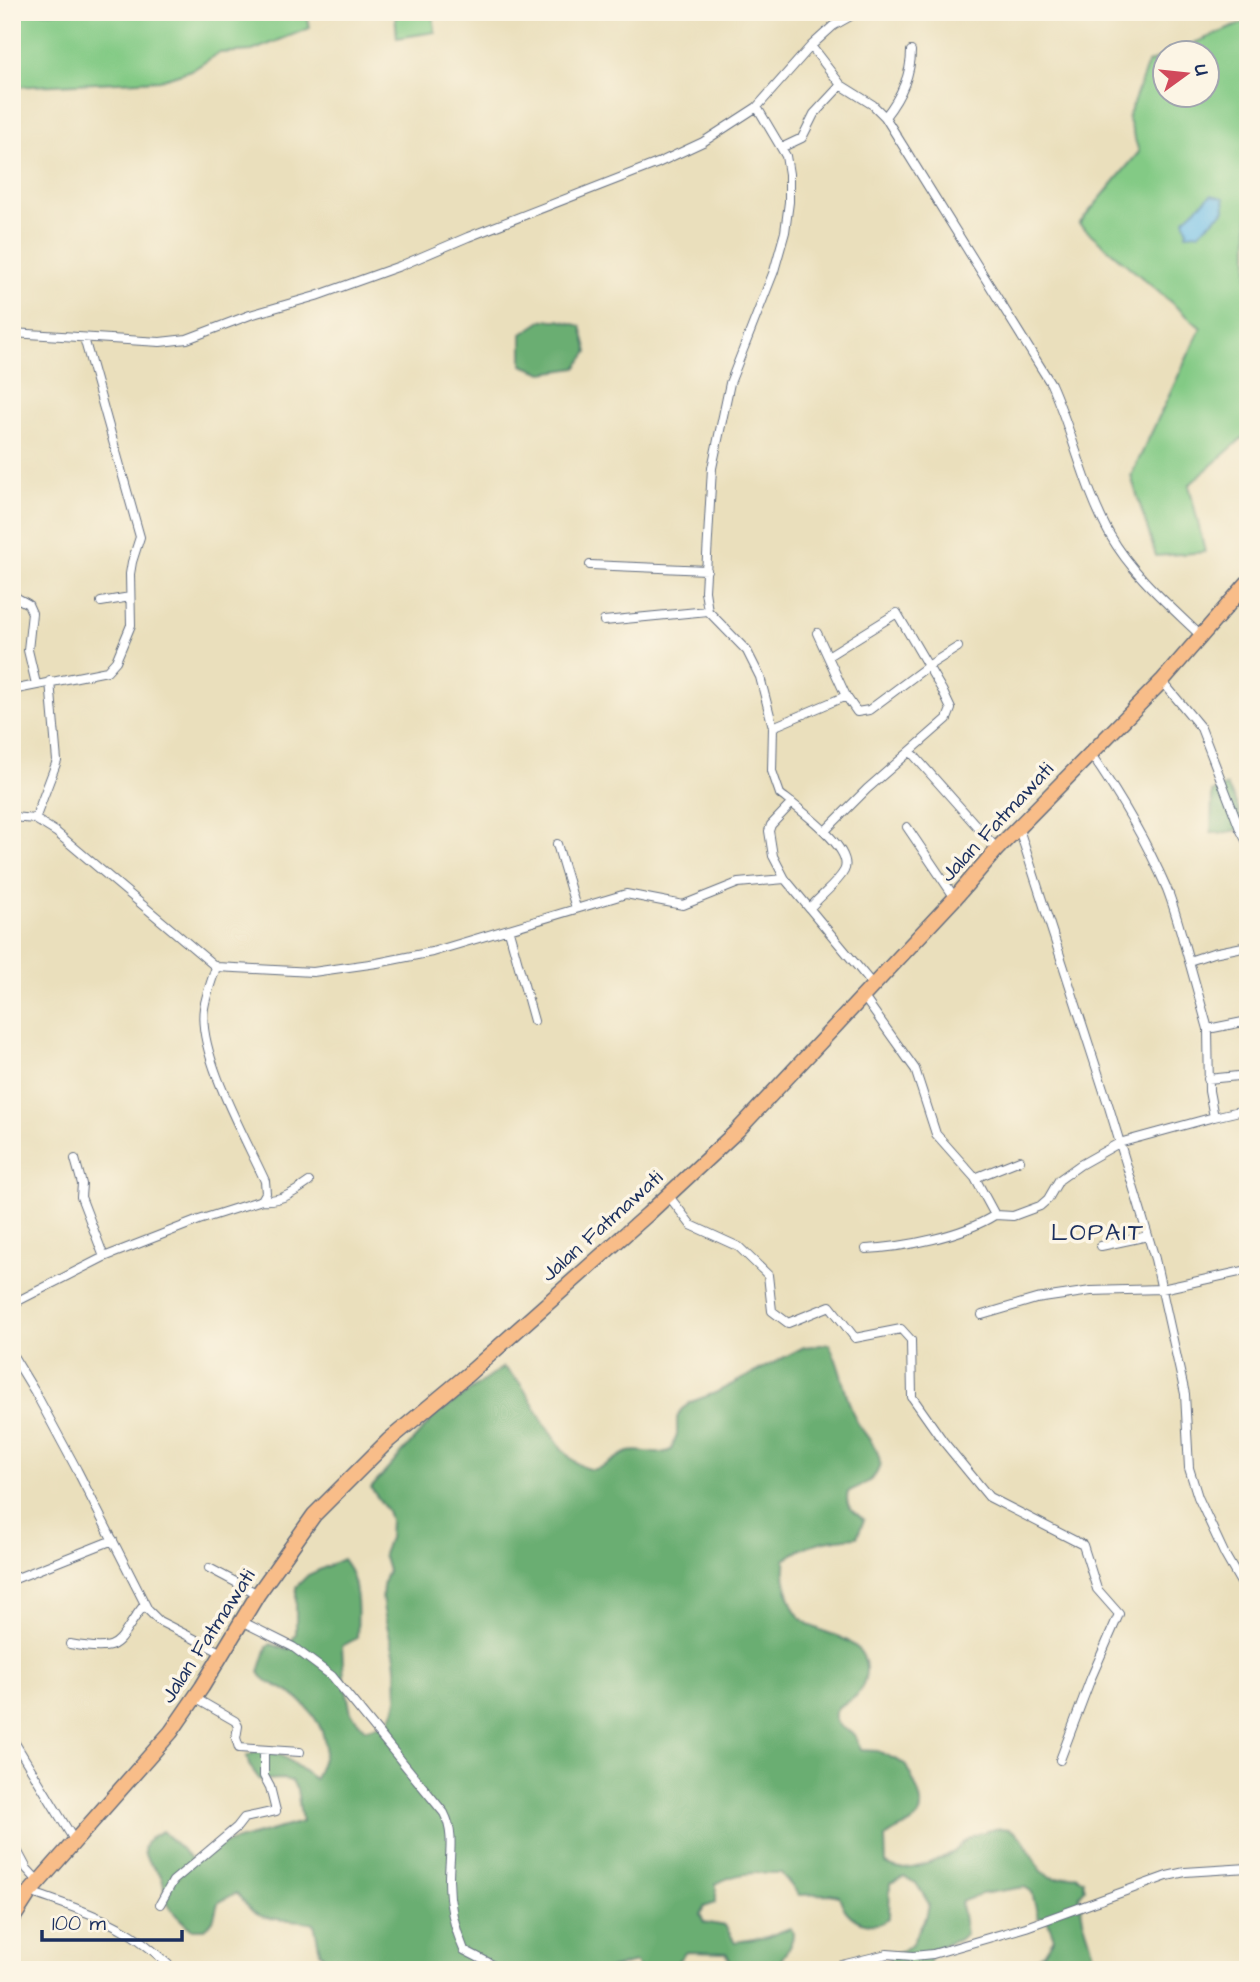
<svg xmlns="http://www.w3.org/2000/svg" width="1260" height="1982" font-family="'Architects Daughter',sans-serif">
<rect width="100%" height="100%" fill="#fcf5e5"/>
<filter id="ink" filterUnits="userSpaceOnUse"><feTurbulence type="fractalNoise" baseFrequency=".0143" numOctaves="2"/><feDisplacementMap in="SourceGraphic" scale="14" xChannelSelector="R" yChannelSelector="G"/><feConvolveMatrix kernelMatrix="1 2 1 2 8 2 1 2 1" color-interpolation-filters="sRGB"/></filter>
<filter id="wash" filterUnits="userSpaceOnUse"><feTurbulence type="fractalNoise" baseFrequency=".00686" numOctaves="4" result="noise"/><feDisplacementMap in="SourceGraphic" scale="28" xChannelSelector="R" yChannelSelector="G"/><feGaussianBlur stdDeviation="1.57" result="paint"/><feColorMatrix in="noise" values="0 0 0 0 0 0 0 0 0 0 0 0 0 0 0 0 0 1.4 0 .05"/><feComposite in="paint" operator="in"/></filter>
<g filter="url(#wash)">
<rect width="100%" height="100%" fill="#eadfbc"/>
<!-- green -->
<path fill="#83ca85" stroke="#4f7c72" stroke-width="2" d="M12 12H306L310 28 252 51 219 53 194 69 160 80 12 87Z
M395 12H433L435 32 397 38Z
M1248 21V433L1189 485 1205 552 1156 556 1131 476 1201 328 1079 224 1139 152 1128 117 1148 63 1165 55 1166 94H1208V52H1172Z"/>
<!-- forest -->
<path fill="#6aae72" stroke="#426e68" stroke-width="2" d="M543 320H559L581 326 588 352 576 368 543 373 522 365V334Z
M1227 786 1237 805 1244 829 1222 833 1211 832 1212 792Z
M829 1344C843 1369 844 1398 857 1422 865 1436 886 1454 878 1470 872 1484 859 1485 848 1492 844 1508 853 1510 864 1520L857 1537C831 1539 806 1542 785 1560 786 1566 784 1570 785 1576 786 1587 790 1603 796 1612 811 1636 850 1631 863 1656 870 1670 864 1691 851 1700 844 1705 833 1705 835 1718 837 1729 849 1729 854 1735 857 1739 859 1745 861 1750L878 1751 905 1764C913 1781 934 1812 910 1824 900 1829 893 1830 885 1838L886 1864C890 1866 896 1869 901 1869 916 1869 939 1860 952 1853 958 1850 961 1842 968 1839 977 1833 998 1826 1009 1829 1030 1835 1033 1876 1055 1878 1061 1879 1070 1876 1076 1875L1083 1880 1085 1889 1079 1896 1083 1919 1099 1970H1021L1045 1952 1054 1938 1046 1917 1038 1918 1032 1892 1025 1887 981 1894 961 1902 966 1934 958 1940 929 1950 930 1970H873L911 1945 927 1914 929 1904 916 1883 904 1877 890 1883 889 1917C879 1930 857 1924 847 1912 843 1908 841 1901 839 1896L830 1894 799 1895 781 1873C758 1872 736 1872 716 1884V1903L704 1907 700 1914 704 1922 725 1926 735 1942 767 1937 790 1928 793 1932C794 1945 781 1957 776 1969L773 1970 734 1968 726 1953 686 1952 676 1963 677 1970H639L636 1962 605 1970H369L368 1961 326 1959 320 1952 314 1923C298 1919 267 1921 256 1914 248 1909 244 1899 236 1893L218 1903 213 1921 204 1929H191C182 1921 170 1911 166 1899 163 1893 165 1885 162 1878 157 1869 144 1861 144 1850 145 1840 154 1835 162 1831L194 1861 223 1844 302 1822 297 1789 292 1781 284 1779 260 1780 249 1765 247 1756C252 1754 259 1750 264 1749 276 1748 303 1772 315 1779 319 1769 325 1757 325 1747 325 1725 304 1700 285 1690 276 1684 264 1683 259 1672L267 1647 271 1644 287 1650 296 1633V1587L308 1575 343 1559C360 1579 358 1614 357 1638L342 1646 344 1678 351 1713 365 1729 389 1722C392 1715 398 1704 397 1696 396 1684 397 1671 395 1658 390 1631 374 1596 388 1571L383 1554 389 1538 390 1520 387 1511 371 1488 435 1416 503 1367C510 1373 517 1379 522 1386 536 1406 566 1473 595 1469 608 1467 616 1456 629 1452 644 1448 656 1458 671 1450L677 1435V1418L681 1410 691 1402 715 1393 804 1347Z"/>
<!-- water -->
<path fill="#6fc0ea" stroke="#4578a4" stroke-width="2" d="M1211 195 1224 198 1225 210 1198 233 1186 234 1187 230 1184 219Z"/>
</g>
<g filter="url(#ink)">
<g fill="none" stroke-linecap="round" stroke-linejoin="round">
<defs>
<path id="street" d="M811 46 841 85 873 105 885 117 1051 384C1073 433 1084 488 1110 535 1133 575 1168 604 1200 635
M885 117C900 98 911 75 911 51
M783 147 802 138 814 114 841 85
M12 333 160 342 187 339 250 315 316 296 400 266 468 237 658 163 703 142 757 107
M590 565 707 570
M12 591 17 598 28 604 32 613 28 650 36 684
M101 602 130 597
M604 621 708 611
M817 633 846 696 857 712 869 710 928 666 958 647
M1162 681 1201 728 1240 829 1248 844
M12 690 107 671 116 661 131 625 130 574 132 562 140 537 84 338
M773 727 846 696
M911 752 997 849
M1090 753C1120 796 1146 841 1167 889 1176 912 1182 937 1189 961L1213 953 1248 946
M792 803 771 825 769 831 773 856 785 879 873 985
M12 817 35 819 56 832 216 967 313 972 377 963 432 952 626 894 683 905 738 883 785 879
M35 819 57 761 50 681
M907 827 955 898
M1019 829 1109 1107 1155 1259 1185 1394 1189 1468 1198 1497 1225 1555 1248 1595
M825 831 867 789 947 719 951 709 942 690 897 613 828 656
M557 844 576 908
M810 908C820 896 837 884 844 871 856 849 795 806 780 794L772 771 773 727 760 677 747 651 708 611 705 591 712 468 730 383 774 271 785 232 789 202V174L786 156 757 107 811 46 833 26 858 12
M509 931 534 1021
M863 996 915 1069 936 1134 975 1178 995 1215 1013 1216 1040 1206 1048 1199 1059 1180 1080 1165 1119 1143 1214 1117 1209 1091 1208 1029 1189 961
M1208 1029 1248 1021
M1208 1079 1248 1075
M1214 1117 1248 1109
M75 1159 82 1184 81 1197 104 1257
M975 1178 1020 1160
M668 1195 691 1225 739 1247 768 1275 772 1311 788 1323 830 1306 855 1338 901 1329 911 1340 912 1397 943 1441 989 1497 1083 1545 1097 1589 1119 1614 1091 1678 1060 1760
M262 1200C280 1202 295 1192 309 1182
M1101 1246 1148 1236
M866 1249C906 1247 962 1236 995 1215
M12 1304 104 1257 199 1220 262 1200 266 1193 265 1181C246 1139 197 1053 204 1008 206 995 212 980 216 967
M982 1315 1036 1299 1091 1291 1162 1289 1248 1270
M12 1354 35 1392 77 1470 148 1610 159 1621 222 1653
M209 1568 258 1594
M12 1580 113 1540
M241 1621 293 1647 332 1676 444 1813C455 1834 449 1856 449 1879 449 1905 454 1927 464 1950L491 1964 497 1970
M70 1644C127 1654 114 1642 145 1604
M195 1698 235 1721 238 1726 236 1738 239 1748 300 1752
M12 1738 74 1840
M12 1841 27 1869 39 1882
M30 1892C63 1904 97 1914 127 1932 144 1942 159 1956 174 1970
M160 1904 173 1881 237 1827 244 1818 276 1811 270 1787 264 1776V1751
M821 1970 887 1954 913 1956 933 1954 1026 1927 1167 1876 1185 1872 1248 1868"/>
<path id="highway" d="M12 1920 30 1892 171 1732 202 1687 258 1594 314 1515 389 1440 466 1376 648 1214 738 1130 955 898 997 849 1162 681 1248 582"/>
</defs>
<!-- street casing -->
<use href="#street" stroke="#636d7f" stroke-width="10"/>
<!-- highway casing -->
<use href="#highway" stroke="#636d7f" stroke-width="17"/>
<!-- street -->
<use href="#street" stroke="#fff" stroke-width="8"/>
<!-- highway -->
<use href="#highway" stroke="#f8bd89" stroke-width="14"/>
</g>
</g>
<g text-anchor="middle" dominant-baseline="central" stroke-width="7" stroke-linejoin="round" paint-order="stroke">
<!-- street labels -->
<g font-size="21" fill="#1b2f5e" stroke="#fcf5e5">
<text transform="translate(997 822) rotate(-47)">Jalan Fatmawati</text>
<text transform="translate(602 1226) rotate(-42)">Jalan Fatmawati</text>
<text transform="translate(208 1636) rotate(-57)">Jalan Fatmawati</text>
</g>
<!-- quarter labels -->
<g font-size="24" letter-spacing="2" fill="#1b2f5e" stroke="#fcf5e5">
<text x="1098" y="1233">LOPAIT</text>
</g>
</g>
<!-- margin -->
<rect width="1260" height="1982" fill="none" stroke="#fcf5e5" stroke-width="42"/>
<!-- north arrow -->
<g transform="translate(1186 74) rotate(75)"><circle r="33" fill="#fcf5e5" stroke="#a2a6af" stroke-width="2"/>
<path d="M0-5L12 26L0 18L-12 26Z" fill="#d1495b"/>
<text y="-10" font-size="19" font-weight="bold" text-anchor="middle" fill="#1b2f5e">U</text>
</g>
<!-- scale -->
<path d="M42 1930v10h140v-10" fill="none" stroke="#1b2f5e" stroke-width="3.5"/>
<text x="52" y="1930" font-size="21" fill="#1b2f5e" stroke="#fcf5e5" stroke-width="5" paint-order="stroke">100 m</text>
</svg>
